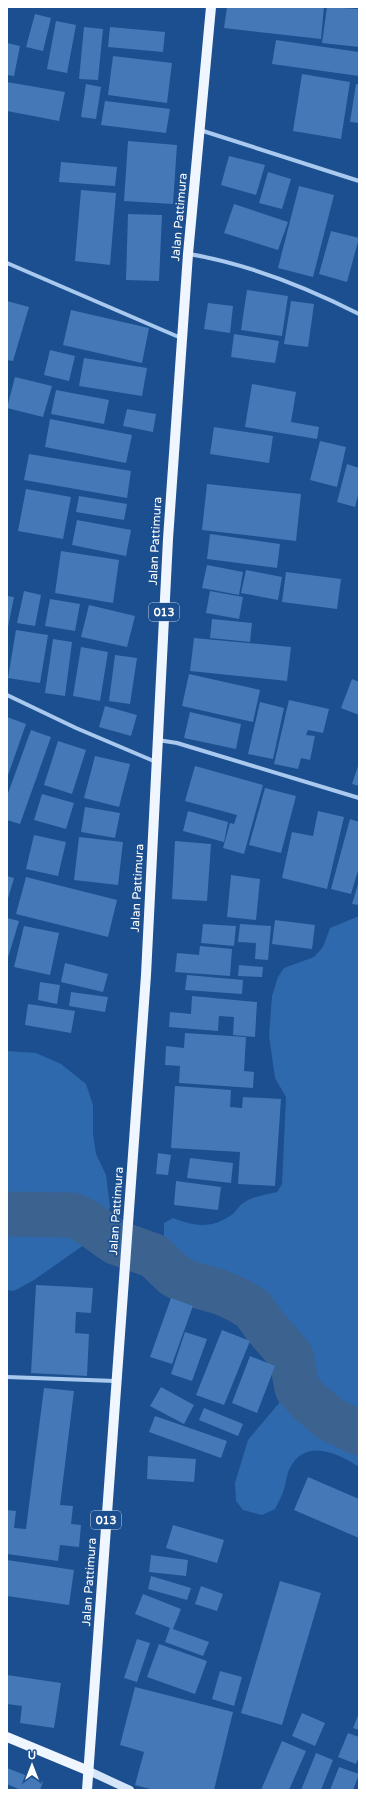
<svg xmlns="http://www.w3.org/2000/svg" width="366" height="1797" font-family="'Varela Round',sans-serif">
<rect width="100%" height="100%" fill="#1b4f8f"/>
<!-- green -->
<path fill="#2e69ad" d="M359 916V1467C338 1453 305 1438 290 1468 286 1475 286 1485 283 1492 281 1498 278 1503 275 1509L262 1515 243 1510 236 1501 235 1483 248 1440 279 1403 287 1388 294 1371 291 1356 265 1326 253 1309 238 1300 220 1292 188 1283 174 1275 164 1264V1223L173 1218C196 1227 213 1229 234 1213 237 1210 239 1206 242 1204 252 1196 265 1195 277 1192L282 1184 286 1097 275 1078 269 1036 272 996 278 977 284 968 314 957 323 947 330 928Z
M7 1051 36 1053 61 1064 86 1084 93 1105V1134L96 1154 106 1175 110 1207 101 1233 34 1280 14 1291 7 1290Z"/>
<g fill="none" stroke-linecap="round" stroke-linejoin="round">
<!-- river -->
<path stroke="#3c6290" stroke-width="45" d="M7 1214 72 1215 84 1220 115 1242 154 1256 174 1275 188 1283 220 1292 238 1300 253 1309 265 1326 291 1356 297 1388 310 1402 330 1419 359 1433"/>
</g>
<!-- building -->
<path fill="#4478b7" d="M227 7H324L321 39 224 28Z
M327 7 359 9V47L322 43Z
M35 14 51 18 43 51 26 47Z
M56 21 76 25 67 73 47 69Z
M84 27 103 29 98 80 79 79Z
M110 27 165 32 163 52 108 47Z
M276 40 359 52V76L272 64Z
M7 43 20 46 14 76 7 75Z
M113 56 172 63 167 103 108 95Z
M302 74 350 82 341 139 293 131Z
M7 82 65 92 59 121 7 111Z
M86 84 101 87 96 119 81 117Z
M356 84H359V123L350 122Z
M105 101 170 109 166 133 101 125Z
M128 141 177 145 173 204 124 201Z
M229 156 265 165 256 195 221 185Z
M61 162 117 167 115 186 59 182Z
M268 172 291 179 282 209 259 203Z
M299 186 334 195 313 277 278 268Z
M81 190 116 193 110 265 75 261Z
M234 204 288 222 278 250 224 233Z
M128 214 162 215 159 281 126 280Z
M331 231 359 238 347 282 319 274Z
M247 290 288 296 282 336 241 330Z
M7 301 29 307 13 361 7 360Z
M291 301 314 304 308 347 284 344Z
M208 303 233 306 230 333 204 329Z
M71 310 149 328 142 363 63 345Z
M234 334 279 341 275 363 231 357Z
M50 350 75 356 69 381 44 375Z
M84 358 147 368 142 396 79 386Z
M15 377 52 386 43 417 7 408Z
M252 384 296 392 291 422 319 427 317 439 245 427Z
M56 390 109 400 104 424 51 414Z
M127 409 156 414 153 432 123 426Z
M50 419 132 435 126 463 45 447Z
M214 427 273 436 269 463 210 454Z
M320 441 346 447 337 487 310 480Z
M29 454 131 471 127 498 24 480Z
M347 464 359 468V491L355 507 337 502Z
M207 484 301 494 296 541 202 530Z
M26 489 71 497 63 539 18 531Z
M79 496 127 504 124 520 76 512Z
M77 520 131 530 126 556 72 545Z
M210 534 280 544 277 568 207 559Z
M61 551 119 560 113 603 55 593Z
M207 565 243 572 239 595 202 588Z
M246 570 282 577 278 600 241 593Z
M286 572 341 579 337 609 282 602Z
M24 591 41 595 35 626 17 623Z
M210 591 243 597 239 619 206 613Z
M7 596 14 597 8 627 7 626Z
M50 599 80 604 75 631 45 626Z
M89 605 135 616 127 647 81 637Z
M212 619 252 623 250 642 210 638Z
M16 630 48 635 40 683 8 678Z
M194 638 291 647 287 681 190 671Z
M53 639 72 642 65 696 45 693Z
M81 647 108 652 100 701 73 696Z
M115 655 137 658 130 704 109 701Z
M189 674 260 690 253 722 182 706Z
M352 679 359 682V715L341 708Z
M289 700 329 709 323 733 308 730 306 735 315 736 310 760 301 758 298 769 274 764Z
M260 702 284 708 273 759 248 754Z
M105 706 137 715 131 736 99 727Z
M190 712 241 724 236 749 184 738Z
M7 717 26 724 7 778Z
M31 730 51 737 20 824 7 820V796Z
M58 741 86 750 72 794 44 785Z
M95 756 130 764 119 807 84 798Z
M359 763V786L352 784Z
M195 766 263 785 244 854 223 848 230 823 234 824 237 815 185 801Z
M265 788 296 796 281 853 249 845Z
M42 794 74 803 66 829 34 820Z
M85 807 120 813 115 838 81 832Z
M188 811 228 822 224 842 183 831Z
M318 811 344 817 327 889 282 878 292 832 313 836Z
M350 819 359 822V867L351 894 331 889Z
M34 835 66 842 58 876 26 869Z
M79 837 123 842 118 885 74 880Z
M175 841 211 844 207 901 172 899Z
M231 875 260 879 256 920 227 917Z
M7 876 14 878 7 902Z
M26 877 117 900 108 937 16 914Z
M359 881V905L352 904Z
M7 918 19 921 7 961Z
M275 920 315 925 312 949 272 944Z
M203 924 236 926 234 946 201 943Z
M240 924 271 926 268 960 255 959 256 943 238 942Z
M24 926 59 933 50 975 14 967Z
M200 946 232 949 230 976 175 972 177 953 199 955Z
M65 963 108 974 103 992 61 982Z
M239 965 263 967 262 977 238 976Z
M187 975 243 980 242 994 185 990Z
M40 982 60 985 57 1004 38 1000Z
M71 992 108 997 105 1012 69 1006Z
M192 996 257 1002 255 1037 233 1035 234 1017 219 1016 218 1031 169 1027 170 1012 191 1014Z
M28 1004 75 1011 71 1033 25 1025Z
M185 1033 246 1037 244 1071 254 1072 253 1088 179 1083 180 1066 165 1065 166 1046 184 1048Z
M175 1086 231 1090 230 1107 242 1108 243 1097 281 1099 275 1186 238 1184 240 1152 171 1148Z
M158 1153 171 1155 168 1175 156 1174Z
M190 1158 233 1163 231 1183 187 1178Z
M176 1181 221 1187 218 1210 174 1205Z
M36 1285 93 1288 91 1313 76 1312 75 1333 89 1334 87 1376 31 1373Z
M171 1298 193 1306 172 1364 150 1357Z
M222 1330 250 1341 224 1405 196 1395Z
M185 1332 207 1339 192 1381 171 1374Z
M250 1356 275 1366 257 1413 232 1403Z
M161 1387 194 1405 184 1424 150 1406Z
M44 1388 74 1391 60 1505 73 1506 71 1524 81 1525 79 1547 60 1545 58 1561 7 1554V1510L16 1511 14 1528 26 1529Z
M204 1408 243 1424 238 1436 199 1420Z
M155 1416 227 1441 221 1458 149 1432Z
M148 1456 196 1459 194 1482 147 1479Z
M308 1477 359 1499V1538L294 1510Z
M173 1525 224 1540 217 1563 166 1548Z
M151 1555 188 1560 186 1576 149 1572Z
M7 1560 74 1570 69 1605 7 1596Z
M151 1576 191 1588 187 1600 148 1589Z
M280 1581 321 1593 282 1725 241 1713Z
M201 1586 223 1594 217 1611 195 1604Z
M143 1594 181 1609 173 1629 209 1642 203 1656 165 1642 170 1628 135 1614Z
M137 1639 150 1643 137 1682 124 1678Z
M159 1644 207 1661 195 1694 147 1677Z
M220 1671 242 1677 234 1706 212 1699Z
M7 1675 61 1683 54 1728 20 1723 22 1706 7 1704Z
M135 1687 233 1712 214 1790H154L135 1785 144 1752 120 1745Z
M302 1713 325 1723 315 1746 292 1736Z
M359 1713V1730L353 1728Z
M348 1733 359 1737V1756L356 1764 338 1757Z
M282 1741 306 1751 289 1790H261Z
M316 1753 333 1760 321 1790H301Z
M339 1767 359 1774 353 1790H330Z
M7 1768 43 1782 40 1790H21L7 1784Z"/>
<g fill="none" stroke-linecap="round" stroke-linejoin="round">
<!-- street -->
<path stroke="#a9c9ee" stroke-width="4" d="M200 130 359 181
M189 254C248 264 306 287 359 314
M7 263 181 338
M7 695 76 728 156 762
M158 740 177 743 359 798
M7 1377 115 1381"/>
<!-- secondary -->
<path stroke="#d6e6fa" stroke-width="8" d="M89 1771 130 1790"/>
<!-- primary -->
<path stroke="#f0f6ff" stroke-width="10" d="M7 1737 89 1771
M87 1790 146 975 168 539 188 254 211 7"/>
</g>
<g text-anchor="middle" dominant-baseline="central" stroke-width="3.5" stroke-linejoin="round" paint-order="stroke">
<!-- shield labels -->
<g fill="#1b4f8f" stroke="#bbcadd" stroke-width="1">
<rect x="149" y="603" width="30" height="18" rx="3"/>
<rect x="91" y="1511" width="30" height="18" rx="3"/>
</g>
<g font-size="11" font-weight="bold" fill="#fff">
<text x="164" y="612">013</text>
<text x="106" y="1520">013</text>
</g>
<!-- street labels -->
<g font-size="12" fill="#fff" stroke="#1b4f8f">
<text transform="translate(179 217) rotate(-85)">Jalan Pattimura</text>
<text transform="translate(155 541) rotate(-87)">Jalan Pattimura</text>
<text transform="translate(137 888) rotate(-87)">Jalan Pattimura</text>
<text transform="translate(116 1211) rotate(-86)">Jalan Pattimura</text>
<text transform="translate(89 1582) rotate(-86)">Jalan Pattimura</text>
</g>
</g>
<!-- border -->
<rect width="366" height="1797" fill="none" stroke="#ffffff" stroke-width="16"/>
<!-- north arrow -->
<g transform="translate(32 1765)" stroke="#1b4f8f" stroke-width="3" paint-order="stroke">
<path d="M0-3L7 15L0 10L-7 15Z" fill="#ffffff"/>
<text y="-6" font-size="11" font-weight="bold" text-anchor="middle" fill="#ffffff">U</text>
</g>
</svg>
